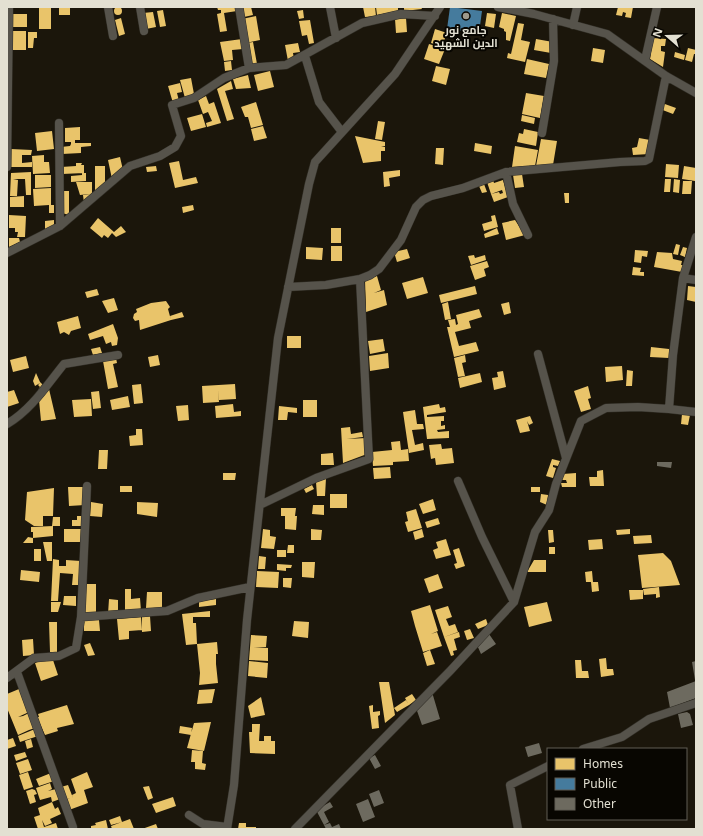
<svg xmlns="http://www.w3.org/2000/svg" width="703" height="836" font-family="'Noto Sans',Cairo,sans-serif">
<rect width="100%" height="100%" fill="#1b160b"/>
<!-- homes -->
<path fill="#e9c46a" d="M114 11a4 4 0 1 1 8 0a4 4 0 1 1-8 0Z
M39 7H51V29H39Z
M59 7H70V15H59Z
M217 7H236L237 11 224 13 227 31 220 32 217 14 221 13V10H218Z
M242 7H251L253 15 244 17Z
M363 7H375L376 16 365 17Z
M376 7H398V11L377 15Z
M404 7H421L422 9 404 11Z
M618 7H633L631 18 625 17 626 13 623 12 622 16 616 15Z
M163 10 166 26 160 27 157 11Z
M303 10 304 18 299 19 297 11Z
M153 12 156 27 146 29 143 13Z
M487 13 496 14 494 28 485 26Z
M502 13 516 16 510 41 506 40V32L504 31V29L499 27Z
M12 14H27V27H12Z
M256 16 260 40 246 43 242 19Z
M121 18 125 34 119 36 115 20Z
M406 18 407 32 396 33 395 19Z
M310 20 314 43 309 44 307 35 302 36 299 21Z
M518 23 524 24 521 40 530 42 525 62 507 58 508 53 511 54Z
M435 29 447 33 442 46 431 43Z
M11 31H26V50H11Z
M28 32H37V38H34L33 48H28Z
M653 38 666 39 665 46H661V51L665 52 663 67 650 59Z
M242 39 243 49 232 50 233 60 224 61 220 42Z
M536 39 553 42 551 53 534 50Z
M253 42 257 64 251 65 247 43Z
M298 43 300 52 293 53 294 59 288 61 285 45Z
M429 44 445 49 439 64 424 59Z
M593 48 605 50 603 63 591 61Z
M688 48 696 50V54H694L692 62 685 60Z
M675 52 685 55 684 60 674 57Z
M527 59 549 64 546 78 524 74Z
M231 61 232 70 225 71 224 62Z
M436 66 450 69 446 85 432 81Z
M270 71 274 87 258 91 254 75Z
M248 75 251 88 236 89 233 79Z
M191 78 194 94 185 98 180 80Z
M231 81 233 89 225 91 234 119 227 121 217 89Z
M180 83 182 92 177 93 179 101 173 103 168 86Z
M526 93 544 96 540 118 522 114Z
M206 96 209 104 214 102 221 123 207 127 206 123 212 121 208 112 203 114 198 100Z
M256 102 263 125 251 128 248 117H245L241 107Z
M662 103 676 108 673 114 660 109Z
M202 114 206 127 191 131 187 118Z
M522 115 535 118 534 124 521 121Z
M378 121 385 122 382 140 375 139Z
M263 126 267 138 254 141 251 129Z
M80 127V140H75V143H91V146L81 147V153L62 154 61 147 70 146 71 144V142H65V128Z
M524 129 538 132 536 146 517 142 519 133 523 134Z
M52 131 54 149 37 151 35 133Z
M355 136 385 142V146H381L385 147V151H381V161L363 163Z
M639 138 650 140 649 154 633 155 632 148 637 147Z
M541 139 557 141 553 165 536 166Z
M475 143 492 146 491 154 474 151Z
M515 146 538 150 535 166 512 167Z
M436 148H444L443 165 435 164Z
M11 149 32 150 31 155H22V163L32 162V167H10Z
M44 155V162H49L50 173 33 174 32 156Z
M120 157 123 170 112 179 108 160Z
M179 161 183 180 196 177 198 183 175 188 169 163Z
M76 163H82L81 165H84V173L62 174 61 167 76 166Z
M666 164 679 165 678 178 665 177Z
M95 166H105V185L95 192Z
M156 166 157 171 147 172 146 167Z
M684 166 696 168 695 181 682 179Z
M400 170V176L389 178 390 186 384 187 383 172Z
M31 172V195H26L25 179H13L18 180 17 196H10L11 173Z
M82 173H86V181L71 182V176L82 175Z
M522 174 524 187 515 188 513 175Z
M35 175H51V187L35 188Z
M665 179H671L670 192H664Z
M674 179 680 180 679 193 673 192Z
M493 180 494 183 503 180 508 197 494 202 491 194 499 192 500 194 503 193 502 190 491 194 487 182Z
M683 181H692L691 194H682Z
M76 182H92V194L84 203 83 195 90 194 80 195Z
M484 184 487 192 482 193 479 186Z
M51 188V205H54V213H49V205L34 206 33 189Z
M61 191H69V215L62 213Z
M564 193H569V203H565Z
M24 196V207H10V197Z
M193 205 194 210 183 213 182 207Z
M9 215 26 216 25 237H17L18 232H15V228H9Z
M495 215 498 227 484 231 482 224 492 221 491 216Z
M98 218 114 232 121 226 126 232 116 237 112 233 108 238 104 235 102 238 90 228Z
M54 220V225L45 230V221Z
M515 220 525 235 506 240 502 223Z
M331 228H341V243H331Z
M497 228 499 234 485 238 484 234Z
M9 238H19L20 242 9 247Z
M676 244 680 245 678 255 673 254Z
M331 246H342V261H331Z
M306 247 323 248 322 260 306 259Z
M683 247 687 248 685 257 680 255Z
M407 249 410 258 397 262 394 252Z
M635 250 648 251 647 257 642 256 641 263 634 262Z
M657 252 672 253 673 259 682 261 681 265H683L682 272 654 267Z
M474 255 475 258 485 255 486 260 471 265 468 256Z
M487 261 489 267 484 269 486 276 475 280 470 266Z
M633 267 641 268 640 272H644V276L632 275Z
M377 276 381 290 374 293 384 290 387 305 366 312 365 280Z
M423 277 428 293 407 299 402 283Z
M475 286 477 294 441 303 439 295Z
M688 286 696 287V302L687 300Z
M97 289 99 295 87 298 85 292Z
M114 298 118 310 108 313 102 301Z
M166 301 170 307 168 309 171 320 140 330 139 320 135 321 133 318 134 314 137 312 136 309 151 303Z
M448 302 451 319 445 320 442 304Z
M509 302 511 313 504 315 501 304Z
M479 309 482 317 469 321 471 328 455 332 459 346 476 342 479 351 454 357 447 327H450L448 320 455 319 456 325 458 324 456 315Z
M182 312 184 317 171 320 170 316Z
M78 316 81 328 71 331 69 335 64 332 60 334 57 322Z
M113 324 118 338 117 345 112 346 111 342 106 344 103 336 90 340 88 334Z
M287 336H301V348H287Z
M383 339 385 351 370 354 368 341Z
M100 347 102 353 93 355 91 349Z
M651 347 669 349V358L650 357Z
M388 353 389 368 370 371 369 356Z
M158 355 160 365 150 367 148 357Z
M465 355 466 362 462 363 465 376 458 377 454 358Z
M26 356 29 368 13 372 10 360Z
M116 358 117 363 113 364 118 387 108 389 103 361Z
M622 366 623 380 606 382 605 367Z
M627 370 633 371 632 386H626Z
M503 371 506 387 494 390 492 378 498 377 497 372Z
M36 373 40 382 44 386 39 391 38 390 40 387 38 385 40 383 35 386 33 381Z
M480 373 482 382 460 388 458 378Z
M141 384 143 403 134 404 132 385Z
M235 384 236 399 219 400 218 390 219 402 203 403 202 386Z
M588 386 591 398 588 399 591 409 581 412 574 391Z
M49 389 56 419 41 421 39 400Z
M14 390 19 403 7 407V392Z
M99 391 101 408 93 409 91 392Z
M128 396 130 407 112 410 110 400Z
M91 399 92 416 74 417 72 400Z
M303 400H317V417H303Z
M233 404 234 412 241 411V416L216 418 215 406Z
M439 404 440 408 445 407 446 412 427 415V417L444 416V421H441V426L445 425V429L437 430 438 432 449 431V438L427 439 423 407Z
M188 405 189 420 178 421 176 406Z
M279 406 297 408V413L288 412 287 420H278Z
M415 410 417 424H423L424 429 412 430 415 445 423 443 424 450 409 453 403 412Z
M682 414 690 415 688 425 681 424Z
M530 416 533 423 529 425 527 421 530 431 520 433 516 420Z
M350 427 351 434 362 432 363 437 347 439 366 438 367 454 343 463 341 428Z
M136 429H142L143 445 130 446 129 436 136 435Z
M400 441 401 450 408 449 409 461 393 462V465L373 466 372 452 392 450 391 442Z
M441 444 442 449 452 448 454 463 436 465 435 458 431 459 429 445Z
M99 450H108L107 469H98Z
M333 453 334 465H321V454Z
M552 459 560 461 558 466 553 465V467L556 468 553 478 546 476Z
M390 467 391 478 374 479 373 468Z
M603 470 604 486H590L589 477H597V471Z
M223 473H236L235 480H223Z
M576 473V487H562L561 483H567L566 480H562L563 474Z
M326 478 325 496H317L316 482Z
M312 485 314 489 306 493 304 489Z
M120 486H132V492H120Z
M68 487H84L85 505 69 506Z
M531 487H540V492H531Z
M54 488 53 516H43V526H34L25 520 27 492Z
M330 494H347V508H330Z
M541 494 548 495 547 505 540 502Z
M433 499 436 510 423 514 419 504Z
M91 502 103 504 102 517 90 516Z
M137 502 158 503 157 517 137 514Z
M313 505H324V515L312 514Z
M281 508H296L295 516H297L296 530 285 529V516H281Z
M416 509 422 528 408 532 405 522 408 521 406 512Z
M77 516H82V526H72V520H77Z
M53 517H60V526H52Z
M438 518 440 524 427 528 425 522Z
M53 526V536L33 538V532H31V527Z
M64 529H83L82 542H64Z
M263 529 270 530V536L276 537 274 549 261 548Z
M311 529 322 530 321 540H311Z
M422 529 424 537 415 540 413 532Z
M630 529V534L617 535 616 530Z
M548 530H553L554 542 549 543Z
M651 535 652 543 634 544 633 536Z
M28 537 33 538V543H23Z
M446 539 451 555 436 559 433 550 438 548 436 542Z
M602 539 603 549 589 550 588 540Z
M43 542H52V561H47Z
M288 545H294V553H287Z
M549 547H555V554H549Z
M459 548 465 566 456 569 454 564 457 563 453 550Z
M34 549H41V561H34Z
M277 550H286V557H277Z
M663 553 671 561 680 585 642 588 638 555Z
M259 556 266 557 265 569H258Z
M53 559 59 560V566H66V560L81 561 79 585H72L73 574 60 573 58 601H51Z
M534 560H546V572H527Z
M302 562H315L314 578 302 577Z
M277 564 292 565 291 568H286V571L277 570Z
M21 570 40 572 39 582 20 580Z
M257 571 279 572 278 588 256 587Z
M592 571 593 582H586L585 572Z
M438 574 443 588 429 593 424 579Z
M283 578H292L291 588 283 587Z
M591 582H598L599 591 592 592Z
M86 584H96V614H84Z
M659 587 660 597 656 598V594L644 595 643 589Z
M125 589H131V599L140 598 141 611H125Z
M629 590H643V599L630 600Z
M147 592H162V608H146Z
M64 596H76V606L63 605Z
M109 599 118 600V614H108Z
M216 599V605L199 607V601Z
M51 602H61L58 612H51Z
M547 602 552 621 529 627 524 607Z
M430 605 438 631 431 634 437 632 442 646 423 652 415 626 433 621 415 626 411 611Z
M448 606 452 617 446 619 449 626 455 624 458 632 444 637 435 610Z
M210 611V617H193V623H196L197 644 186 645 182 614Z
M150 616 151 631 142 632V617Z
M141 617 142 630 129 631V639L119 640 117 619Z
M486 619 488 625 478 629 475 624Z
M84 620H99L100 631H84Z
M294 621 309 622 308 638 292 636Z
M49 622H57V652H50Z
M470 629 474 638 467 640 464 631Z
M459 632 460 637 454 639 457 650 453 651 454 655 451 656 444 637Z
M251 635 267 636 266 647H254L268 648V661L249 660Z
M33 639 34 655 23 656 22 640Z
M217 642 218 654H216V664L218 683 199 685 200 673 197 644Z
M90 643 95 655 88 656 84 645Z
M430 650 435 664 427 666 423 653Z
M52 657 58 675 41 681 35 663Z
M606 658 607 669H613L614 675 601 677 599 659Z
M575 660H581L582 671H588L589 678H576Z
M249 661 268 663 267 678 248 676Z
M379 682H389L395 715 385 723Z
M19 689 29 712 18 717 23 716 29 730 18 735 7 708V694Z
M215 689 212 703 197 704 199 690Z
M412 694 416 700 409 705 405 698Z
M261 697 265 715 251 718 248 706Z
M406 700 409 705 397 712 394 708Z
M67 705 74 724 57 728 58 731 45 735 37 717H39L38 714Z
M373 705V712L380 711V715L378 716 379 728 372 729 369 706Z
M29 713 35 728 29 730 23 716Z
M211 722 204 751 187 748 194 723Z
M252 724H260L259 741H264V736H271V741H275V754L250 753 249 732H252Z
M180 726 192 728 191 735 179 733Z
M35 729 38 736 20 742 18 736Z
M13 738 16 746 7 749V740Z
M31 739 33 747 27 749 25 741Z
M192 750 203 751 202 763 206 764 205 770 195 769V762H191Z
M25 752 27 757 16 761 14 755Z
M28 759 32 770 20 774 16 763Z
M28 772 33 787 24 790 19 775Z
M87 772 93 787 84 790 88 803 69 810 66 800 70 798 65 800 61 787 68 785 73 798 72 795 76 793 71 779Z
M51 773 54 781 39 786 36 779Z
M50 783 52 789 48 791 56 789 60 799 52 802 51 797 40 800 36 788Z
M149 786 153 798 148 800 143 787Z
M32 789 35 790 37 794 34 795 36 802 30 804 26 791Z
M173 797 176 806 156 813 152 804Z
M52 802 55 809 58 807 61 814 50 819 52 823 45 826 42 820 44 827 56 823 58 829H38L34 817 40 815 38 808Z
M120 816 122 822 111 825 109 820Z
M130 819 134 829H112L111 826Z
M106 820 108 829H91V826L96 825 95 823Z
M239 823H246V827H256V829H238Z
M156 824 158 829H142Z"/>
<!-- public -->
<path fill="#457b9d" d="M450 7 482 11 479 33 447 29Z"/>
<!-- building -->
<path fill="#6d6a5f" d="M657 462H672L671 468 657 466Z
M489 634 496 644 481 654 477 645Z
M696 661V680H695L692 662Z
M696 681V698L670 708 667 692Z
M432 692 440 719 422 725 416 708Z
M687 712 690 714 693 725 681 728 678 714Z
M539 743 542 753 528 757 525 747Z
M375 755 381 766 375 769 369 758Z
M379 790 384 803 374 807 369 794Z
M368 799 375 817 363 822 356 804Z
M330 802 333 807 324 812 329 822 324 825 316 810Z
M330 823 332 827 339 824 341 829H326L324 825Z"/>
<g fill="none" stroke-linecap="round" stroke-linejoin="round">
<defs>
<path id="minor" d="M108 7 113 36
M140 7 144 31
M239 7 249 68
M330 7 336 38
M498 7 534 14 607 34 666 76 696 93
M573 25 577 7
M305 56 319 102 342 132
M645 60 657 7
M59 123 60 226
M542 133 554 61 553 19
M7 167 9 7
M506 172 513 204 528 235
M7 253 60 226 130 166 160 156 175 147 181 136 172 105 194 98 224 78 249 68 286 65 362 23 401 14 435 16
M683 278 696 280
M288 287 326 285 360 279 370 275 379 269 401 240 416 207 423 200 431 196 463 188 506 172 620 162 645 161 649 159 666 76
M538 354 566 458
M669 409 696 412
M7 424C31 410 47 385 64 364L118 355
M458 481 482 537 514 602
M260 505 316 478 369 459 360 279
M81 617 167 611 198 598 250 587
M17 672 73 827
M7 678 34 658 59 656 76 648 81 617 87 486
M583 749 622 737 649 719 696 703
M189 815 203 824 227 827
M227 829 234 785 247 620 278 338 309 184 315 162 395 74 440 7
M295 829 450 671 514 602 535 532 549 510 556 484 581 421 606 408 638 407 669 409 673 355 683 278 696 237
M518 829 510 785 548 766"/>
</defs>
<!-- minor casing -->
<use href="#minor" stroke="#322f27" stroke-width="9"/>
<!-- minor -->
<use href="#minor" stroke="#56534b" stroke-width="8"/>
</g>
<!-- markers -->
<circle fill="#9d998c" stroke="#080601" stroke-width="1.5" cx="466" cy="16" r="4"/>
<g text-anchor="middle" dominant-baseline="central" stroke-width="4" stroke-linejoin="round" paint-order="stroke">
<!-- poi labels -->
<g font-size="11" font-weight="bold" fill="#e3e0d2" stroke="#080601">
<text x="466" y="29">جامع نور<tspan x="466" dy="13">الدين الشهيد</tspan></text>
</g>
</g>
<!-- border -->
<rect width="703" height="836" fill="none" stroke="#e3e0d2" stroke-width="16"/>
<!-- legend -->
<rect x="547" y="748" width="140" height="72" fill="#080601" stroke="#605d55"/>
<rect x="555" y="758" width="20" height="12" fill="#e9c46a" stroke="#605d55"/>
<text x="583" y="768" font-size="12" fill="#e3e0d2">Homes</text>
<rect x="555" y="778" width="20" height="12" fill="#457b9d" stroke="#605d55"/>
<text x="583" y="788" font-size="12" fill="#e3e0d2">Public</text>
<rect x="555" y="798" width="20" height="12" fill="#6d6a5f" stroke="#605d55"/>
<text x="583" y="808" font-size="12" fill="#e3e0d2">Other</text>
<!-- north arrow -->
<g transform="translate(667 36) rotate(290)" stroke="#080601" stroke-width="3" paint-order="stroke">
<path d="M0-3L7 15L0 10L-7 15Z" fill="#e3e0d2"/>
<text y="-6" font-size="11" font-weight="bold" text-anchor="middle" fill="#e3e0d2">N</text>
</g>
</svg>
